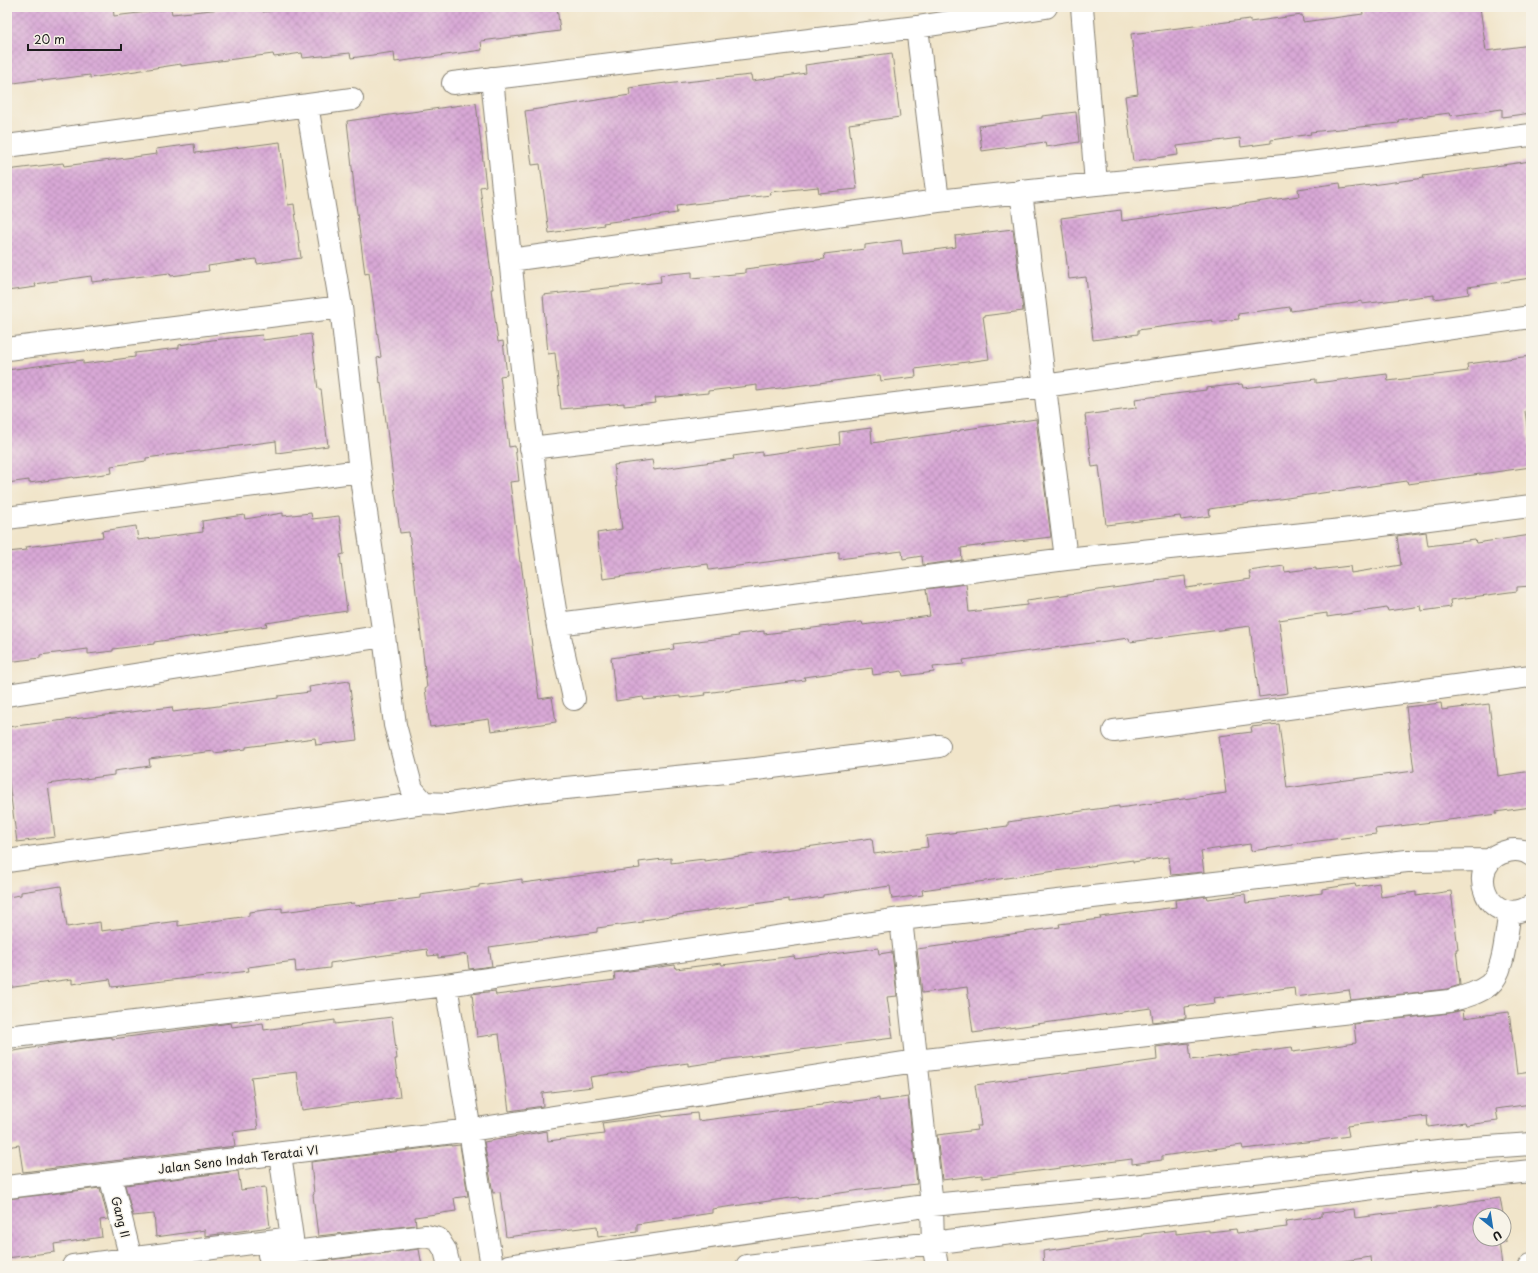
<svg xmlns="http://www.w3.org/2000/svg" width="1538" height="1273" font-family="'Playpen Sans',sans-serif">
<defs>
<pattern id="building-cross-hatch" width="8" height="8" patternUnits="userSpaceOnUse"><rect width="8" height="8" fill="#d8a8d6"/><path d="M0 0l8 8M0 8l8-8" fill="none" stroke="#b990b7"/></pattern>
</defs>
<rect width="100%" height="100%" fill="#f7f3e8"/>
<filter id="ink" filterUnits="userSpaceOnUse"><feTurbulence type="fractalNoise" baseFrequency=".025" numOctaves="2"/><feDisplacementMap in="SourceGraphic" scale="8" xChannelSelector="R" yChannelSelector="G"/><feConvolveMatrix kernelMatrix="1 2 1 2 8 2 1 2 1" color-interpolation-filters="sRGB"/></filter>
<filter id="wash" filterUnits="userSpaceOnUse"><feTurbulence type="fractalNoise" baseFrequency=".012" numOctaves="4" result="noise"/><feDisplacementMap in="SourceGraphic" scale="16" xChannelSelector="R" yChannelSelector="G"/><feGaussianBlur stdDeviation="0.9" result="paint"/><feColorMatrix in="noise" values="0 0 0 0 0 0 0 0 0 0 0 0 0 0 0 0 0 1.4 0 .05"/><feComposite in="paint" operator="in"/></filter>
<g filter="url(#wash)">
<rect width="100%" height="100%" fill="#f1e5ca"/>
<g id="blocks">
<!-- building -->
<path fill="url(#building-cross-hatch)" d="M7 7H113L114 16 171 9 172 14 242 7H262L263 12 299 7H333V11L363 7H557L560 31 481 41 482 50 395 62 394 52 351 58 350 53 303 58 302 53 274 57 273 54 181 66V64L90 78V75L42 81V79L7 84Z
M1362 7H1392L1393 11 1424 7H1480L1486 51 1531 45V113L1502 117V109L1450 116 1449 113 1398 120 1399 123 1310 132 1311 134 1271 140V143L1241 147 1240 138 1177 146 1178 155 1133 161 1125 96 1138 94 1131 34 1250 19V22L1302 15 1303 22 1363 14Z
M892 53 900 117 849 124 857 189 819 193 818 187 770 192 771 195 676 206 677 213 603 223 604 225 549 233 540 164 532 165 525 111 630 95 629 88 666 83V84L751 75 752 81 806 73 805 65Z
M476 103 486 186 480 187 493 289H491L498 342 503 341 507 375 500 376 509 447 515 446 519 481 510 482 520 562H521L539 699 552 697 556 722 491 731 489 719 430 727 425 688H427L409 532 400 533 381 382 380 383 377 358 381 357 369 273 365 274 356 205 347 121Z
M1076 112 1079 142 1046 147 1045 142 982 151 979 126 1042 118V116Z
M280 142 288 205 294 204 301 258 257 264 256 259 208 266 209 271 171 276 170 273 92 282 91 276 35 284 36 287 7 291V170L63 163 64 166 157 154 156 149 194 144 195 153Z
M1531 161V278L1468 287 1469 294 1434 299V295L1362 304V301L1291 311 1290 307 1238 314 1239 319 1213 322 1212 320 1138 330V334L1093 340 1086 277 1069 279 1061 218 1121 210 1122 221 1299 196 1298 189 1340 183 1341 189 1424 178 1423 176Z
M1013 229 1023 311 983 316 989 359 915 369 916 377 881 381 880 375 757 391V385L708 391V393L655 398 656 403 624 406V403L561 409 555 353 548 354 543 295 661 282 660 275 692 272V278L745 273V269L825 259 824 254 865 249V245L901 240 903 254 956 247 955 236Z
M311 334 318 389H321L328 446 277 453 276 441 146 458V461L111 466 112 473 74 478 73 477 29 483V480L7 483V370L83 360V364L135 357V353L179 348V345L212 340 262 335 263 340Z
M1531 356V410L1525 411 1531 455V467L1408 484 1407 481 1209 509 1210 516 1181 520 1180 516 1106 525 1099 466 1092 467 1085 415 1136 408 1135 399 1206 390V388L1242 384 1243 388 1316 379V383L1387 374 1388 381 1468 371 1467 364Z
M1036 419 1051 537 961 548 962 560 923 565 922 556 903 559 902 551 839 559V552L709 570 708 564 661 570V571L603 579 597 533 622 529 614 465 652 460 654 470 734 459 733 456 762 452V455L840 444 839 432 871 428 872 443 960 431V430Z
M283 513V516L311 513 312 519 339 516 344 554 340 555 347 611 266 623 267 626 154 642V644L113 649V651L88 654V649L40 655V658L7 662V552L27 550 26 547 103 537 102 531 136 526 138 540 203 532 202 521 244 515 245 519Z
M1426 532 1428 546 1475 540 1476 543 1531 535V586L1517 587V591L1450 600 1451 607 1422 611 1421 606 1388 611 1387 608 1327 617V613L1279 620 1288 693 1259 697 1250 626 1130 642 1129 638 963 660 964 664 933 667 934 672 903 676 902 671 873 675 872 668 804 677 805 680 705 693 706 695 680 698V696L644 700 643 697 616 701 611 658 674 649 673 644 739 636 738 634 764 631V634L862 622 863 625 930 616 926 589 966 584 969 612 1027 605V600L1156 582V580L1185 576 1186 588 1251 579 1249 571 1284 566 1285 572 1316 568V570L1350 566 1351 573 1401 565 1397 536Z
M349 681 357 740 316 745 315 738 246 747V749L214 753V751L149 759 150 766 114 771V775L48 784 55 837 17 842 7 768V727L172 707 173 712 278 698V696L310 692 309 687Z
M1441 703 1442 710 1489 704 1498 776 1531 771V807L1496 812 1497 814 1375 829 1376 834 1293 844V845L1251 851 1250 844 1201 851 1204 872 1171 875 1169 857 1133 862V860L922 890 923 895 892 899 890 886 823 895V897L789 902V899L643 920V922L597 928V932L489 947 492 966 469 969 467 954 438 958V955L428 956 427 949 330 963V968L296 972 295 961 248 967 249 971 112 987 110 979 72 984V979L7 988V897L21 895V892L61 886 67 927 100 922 101 931 178 921V926L249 916V912L282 908V912L354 903 355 906 420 898V895L479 887V885L522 879V883L640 868 639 862 671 858V863L704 859V861L872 838 874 854 928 847 926 836 1008 826V822L1082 811 1119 806V808L1226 793 1219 736 1252 732 1251 727 1279 724 1287 788 1414 771 1406 707Z
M1379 883 1381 897 1416 892V896L1451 891 1458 949H1456L1460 985 1447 989 1351 1000 1349 990 1295 997 1294 987 1214 998 1215 1003 1185 1007 1186 1018 1153 1022 1151 1008 973 1033 967 987 922 993 917 949 954 944 953 943 991 937 1060 927 1059 924 1101 919 1100 917 1176 907 1175 900 1207 896 1208 899 1245 894 1246 903 1322 893V889L1355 884 1356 887Z
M878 948 879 954 892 952 897 996 887 997 893 1038 722 1060V1061L688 1066V1063L590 1077 592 1087 542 1093 543 1106 509 1111 499 1034 477 1037 472 994 495 991 496 995 615 980 614 973 675 965 676 969 721 963 722 965 794 956 795 959Z
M1463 1010 1464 1018 1509 1012 1517 1074 1531 1072V1104L1496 1109 1498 1121 1466 1125 1465 1122 1428 1127 1427 1116 1347 1126 1349 1136 1306 1142 1243 1149 1242 1145 1162 1156V1160L1132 1164V1159L982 1178V1175L942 1180 937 1135 977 1130 976 1126H981L975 1085 1157 1060 1156 1047 1189 1043 1191 1060 1292 1047 1293 1052 1356 1043 1354 1024 1450 1013Z
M392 1017 397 1059H395L400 1097 302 1110 297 1072 251 1077 258 1129 233 1132 235 1146 23 1172 19 1145 7 1147V1052L77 1041 112 1037V1039L231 1023 232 1027 263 1023 264 1030 335 1020V1024Z
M908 1097 917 1184 861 1190 799 1199 798 1197 712 1209V1213L637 1224V1232L598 1237 597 1226 506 1237 500 1192 493 1193 484 1142 547 1131 548 1141 604 1134 602 1123 662 1115 663 1117 697 1113 698 1121 822 1105V1104L847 1101V1102L879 1098V1101Z
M451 1145V1146L460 1145 468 1196 454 1198 456 1211 415 1217 416 1225 318 1236 313 1195 314 1194 311 1162Z
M238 1171 241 1190 265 1187 270 1227 205 1236V1230L156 1237 154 1214 133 1216 125 1185Z
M100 1188 108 1219 100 1220 102 1237 54 1244 55 1252 7 1258V1199Z
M1500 1198 1503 1215H1480V1239H1504V1225L1506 1242H1499L1502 1266H1372L1371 1257 1323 1264 1324 1266H1044L1043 1251 1108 1242V1240L1143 1236V1234L1176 1230V1234L1209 1230V1232L1236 1229 1237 1233 1287 1227 1286 1221 1322 1216V1213L1354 1209 1355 1218 1436 1208V1207Z
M419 1249 422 1266H322L321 1261Z"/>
</g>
</g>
<g filter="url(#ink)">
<use href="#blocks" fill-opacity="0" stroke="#868073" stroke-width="1"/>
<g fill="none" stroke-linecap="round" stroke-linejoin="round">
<defs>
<path id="minor" d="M1082 7 1096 184
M917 27 938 201
M492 78C510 260 527 442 557 622 562 648 569 674 574 699
M453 83 917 27 1046 7
M307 105 341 307 360 471 384 636 395 725 412 789 424 803 449 804 526 792 756 769 939 746
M7 146 352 99
M1021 191 1066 559
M510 260 938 201 1096 184 1294 165 1531 135
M7 349 341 307
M531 448 1044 386 1531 317
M7 518 360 471
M558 624 1066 559 1351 529 1531 506
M7 695 384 636
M1114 731 1531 676
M1531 855C1525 850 1515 849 1508 851 1461 861 1487 932 1531 906
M7 861 424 803
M901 919 932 1205 933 1244 937 1266
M446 985 492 1266
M7 1037 446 985 901 919 1407 861 1490 860
M110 1175 131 1259
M7 1187 470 1130 916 1061 1449 1001C1463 997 1477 994 1489 985 1505 972 1506 931 1510 912
M269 1255 426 1236 438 1239 445 1250 449 1266
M73 1266 292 1238 280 1154
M509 1266 932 1205 1142 1185 1447 1150 1531 1144
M747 1266 1373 1188 1531 1171
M1530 1266 1531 1265"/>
</defs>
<!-- minor casing -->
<use href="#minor" stroke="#868073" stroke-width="24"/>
<!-- minor -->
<use href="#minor" stroke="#fff" stroke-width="22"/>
</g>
</g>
<g text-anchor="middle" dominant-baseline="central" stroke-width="3" stroke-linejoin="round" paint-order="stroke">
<!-- street labels -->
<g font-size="12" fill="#1c1c1c" stroke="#f7f3e8">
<text transform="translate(238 1159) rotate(-7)">Jalan Seno Indah Teratai VI</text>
<text transform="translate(121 1217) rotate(76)">Gang II</text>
</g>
</g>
<!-- margin -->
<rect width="1538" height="1273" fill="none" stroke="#f7f3e8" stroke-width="24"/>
<!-- north arrow -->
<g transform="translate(1492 1227) rotate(150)"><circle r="19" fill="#f7f3e8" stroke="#9f9d96"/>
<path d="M0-3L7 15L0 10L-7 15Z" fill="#1f6fb2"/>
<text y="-6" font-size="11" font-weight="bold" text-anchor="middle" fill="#1c1c1c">U</text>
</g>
<!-- scale -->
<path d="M28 44v6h93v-6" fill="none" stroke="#1c1c1c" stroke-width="2"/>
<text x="34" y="44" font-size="12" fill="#1c1c1c" stroke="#f7f3e8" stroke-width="3" paint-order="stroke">20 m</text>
</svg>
